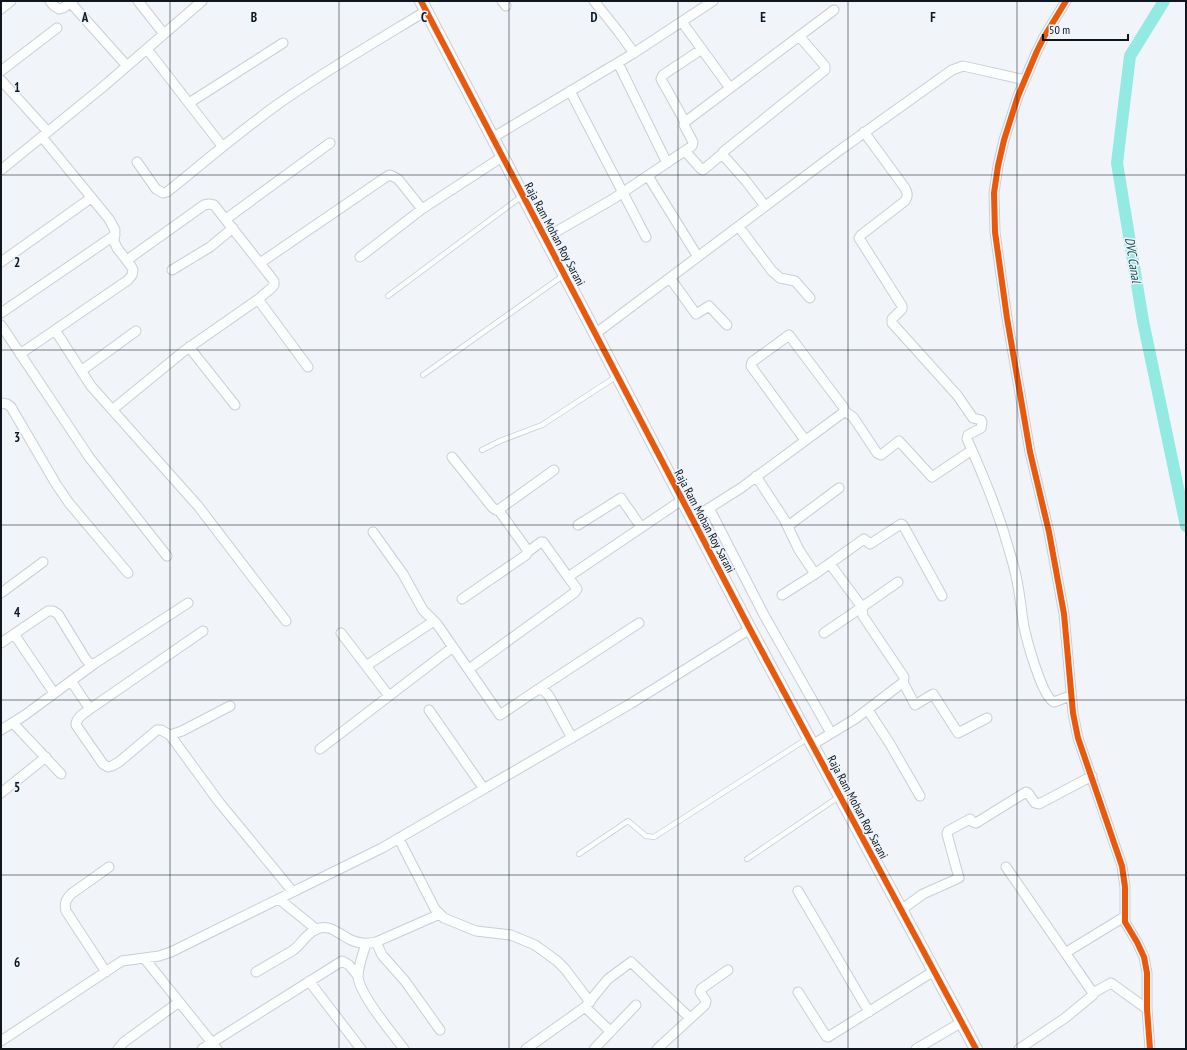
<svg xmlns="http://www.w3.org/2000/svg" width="1187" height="1050" font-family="'PT Sans Narrow',sans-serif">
<rect width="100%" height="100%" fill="#f1f5fa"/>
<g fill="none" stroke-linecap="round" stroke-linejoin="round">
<!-- canal -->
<path stroke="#92eae2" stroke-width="12" d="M1164 1 1130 56 1117 163 1143 321 1186 526"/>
<defs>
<path id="service" d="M388 296 522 196
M423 375 564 275
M482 450 500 441 542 425 617 376
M579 854 628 821 646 836 654 837 808 738
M747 859 840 796"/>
<path id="minor" d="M50 1 53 5 59 9 63 8 73 1
M69 1 127 66
M138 1 164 34
M502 1 506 6
M594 1 618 31 634 53
M1066 1 1044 37 1037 51 1018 96 1004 140 998 166 994 193 995 232 1007 318 1030 452 1049 532 1064 614 1073 713 1078 738 1122 866 1125 887V922L1137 942 1144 957 1147 973V1009L1150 1049
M1 9 11 1
M682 22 730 88
M147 49 222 146
M618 63 667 163
M1 71 57 28
M1 80 48 132
M570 91 646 237
M189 103 283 43
M685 122 661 79 663 75 702 49
M864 132 905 188C908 194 908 196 905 201L861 235 859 238 902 306V309L892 319V323L957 395 973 418 981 420 982 422 981 428 968 435 967 439C981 470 994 501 1004 533 1008 547 1013 562 1016 576 1020 593 1021 610 1024 627 1027 641 1042 697 1054 702L1070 696
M492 138 634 53 713 1
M685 151 701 169 703 170 722 154
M137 162 156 189 163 193 167 192C203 163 237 134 274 107 323 72 375 42 426 11
M1 170 104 86 202 1
M648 176 698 257
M765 206 746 181 722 154 723 152 825 70V66L799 36
M226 219 330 143
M739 227 772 271 780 278 795 281 810 298
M545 238 613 199 692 146 693 142 684 125 685 122 834 10
M360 257 422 209 502 157
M127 260 204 205 209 204 214 205 274 281V285C270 291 264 293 260 298V302L308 367
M1 262 91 198
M260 263 386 177 390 175 398 179 422 209
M172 270 210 247 233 228
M670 278 696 314 709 306 727 325
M1 313 115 235
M1 325 89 457 167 556
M55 330 91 386 198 506 286 621
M595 334 840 150 952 70 963 66 1025 80
M189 347 235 405
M20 354 128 280 132 275 133 270 131 266 117 248 114 241 115 230 109 219 42 137
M81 371 136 331
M1 403 7 404 11 407 56 484 69 503 128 573
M112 410 184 351 260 298
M844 411 853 417 877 453 881 455 899 441 932 477 972 450
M452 457 492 507 496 510H500
M554 470 501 508 500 512 528 551H529L541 542H543L568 577
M756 476 784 519 799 550 815 574 864 539 870 544 901 524 903 525 942 596
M709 508 764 615 831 733
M692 519 741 488 844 412V408L789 335 752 362 751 366 805 440
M578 525 621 498 641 527
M788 526 839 488
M373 532 403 574 423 610 437 624 500 715 537 690C543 689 545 691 549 696L572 738
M830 564 862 607
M898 582 865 605 862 609 863 616 904 677 903 684
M1 593 43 562
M782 595 815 574
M462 599 526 555 528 551
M203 631 90 709C85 713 76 717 76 725L103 764 108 767 112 766 119 762 157 730H161L170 735 182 731 230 706
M341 633 389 696
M824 633 865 605
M14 634 54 693
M1 643 48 611H53L58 614 85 658 89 663 94 664 188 603
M366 666 434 621
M469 669 574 593 577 589 568 577 682 500
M71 681 90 709
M537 690 639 623
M429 710 484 789
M868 710 890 744 920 796
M13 723 61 774
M1 730 25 715 94 664
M170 735 219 802 293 892
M812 745 855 719 901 684H904L915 705 933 694 958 733 987 718
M320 749 453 647
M1 793 46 757
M399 839 435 909 444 918 476 931 511 935 535 945 557 961 565 969 590 1002
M1006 867 1093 993V995L1065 1018 1019 1049
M798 891 869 1012
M279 899 316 929
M901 910 923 894 959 878 947 834 948 831 970 819 973 822 976 823 1026 792 1028 793 1035 803 1039 804 1092 776
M376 942 382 955 405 981 440 1030
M366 944C363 954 358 966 358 977 360 995 392 1033 404 1049
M1065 953 1124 917
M144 958 217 1049
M106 972 66 911C64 903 66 900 71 894L109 867
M256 972 292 951C301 945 305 935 315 930 328 922 340 935 351 940 359 944 367 944 376 942L440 914
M309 981 361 1049
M798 992 826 1036 828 1037 934 971
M1093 993 1111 983 1147 1009
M585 1007 610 1031
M1 1041 122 961 159 956 171 952 382 848 630 704 750 629
M118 1049 124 1042 179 1002
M202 1049 342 961 349 965 358 976
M526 1049 585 1007 608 979 631 962 690 1018
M594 1049 636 1005
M657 1049 705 1005 706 1001 700 992 701 989 728 970
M916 1049 962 1022"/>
<path id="tertiary" d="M421 1 750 629 976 1049"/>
</defs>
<!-- service casing -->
<use href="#service" stroke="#c9ced5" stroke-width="6"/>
<!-- minor casing -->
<use href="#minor" stroke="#c9ced5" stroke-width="11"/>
<!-- tertiary casing -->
<use href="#tertiary" stroke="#c9ced5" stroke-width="14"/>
<!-- service -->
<use href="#service" stroke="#fdfefe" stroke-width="4.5"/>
<!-- minor -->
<use href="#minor" stroke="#fdfefe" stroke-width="9"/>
<!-- tertiary -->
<use href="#tertiary" stroke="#fdfefe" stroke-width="12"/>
<defs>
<path id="cycleway" d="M421 1 750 629 976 1049
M1066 1 1044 37 1037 51 1018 96 1004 140 998 166 994 193 995 232 1007 318 1030 452 1049 532 1064 614 1073 713 1078 738 1122 866 1125 887V922L1137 942 1144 957 1147 973V1009L1150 1049"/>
</defs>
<!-- cycleway casing -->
<use href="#cycleway" stroke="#edf5fe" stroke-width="8"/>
<!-- cycleway -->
<use href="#cycleway" stroke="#e8590c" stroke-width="6"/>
</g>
<!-- grid -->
<path fill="none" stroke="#0f161d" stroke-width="1" stroke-opacity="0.55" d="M170 1V1049M339 1V1049M509 1V1049M678 1V1049M848 1V1049M1017 1V1049M1 175H1186M1 350H1186M1 525H1186M1 700H1186M1 875H1186"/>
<g text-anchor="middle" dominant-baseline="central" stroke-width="3" stroke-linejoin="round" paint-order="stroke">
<!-- street labels -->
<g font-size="12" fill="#0f161d" stroke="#edf5fe">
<text transform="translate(555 234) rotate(62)">Raja Ram Mohan Roy Sarani</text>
<text transform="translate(705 521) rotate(62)">Raja Ram Mohan Roy Sarani</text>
<text transform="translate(858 807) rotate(62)">Raja Ram Mohan Roy Sarani</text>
</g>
<!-- water labels -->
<g font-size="13" font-style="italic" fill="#174e48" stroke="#edf5fe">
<text transform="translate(1133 260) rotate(81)">DVC Canal</text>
</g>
</g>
<g font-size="13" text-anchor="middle" font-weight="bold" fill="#0f161d" stroke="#edf5fe" stroke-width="3" stroke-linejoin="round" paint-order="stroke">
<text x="85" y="22">A</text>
<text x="254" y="22">B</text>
<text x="424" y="22">C</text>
<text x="594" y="22">D</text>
<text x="763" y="22">E</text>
<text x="933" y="22">F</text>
<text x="17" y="92">1</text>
<text x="17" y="267">2</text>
<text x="17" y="442">3</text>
<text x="17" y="617">4</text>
<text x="17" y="792">5</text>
<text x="17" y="967">6</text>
</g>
<!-- border -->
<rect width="1187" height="1050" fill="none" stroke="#0f161d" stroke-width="4"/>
<!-- scale -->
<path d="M1043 34v6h85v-6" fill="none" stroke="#0f161d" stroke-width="2"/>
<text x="1049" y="34" font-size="12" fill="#0f161d" stroke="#edf5fe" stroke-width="3" paint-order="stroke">50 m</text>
</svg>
